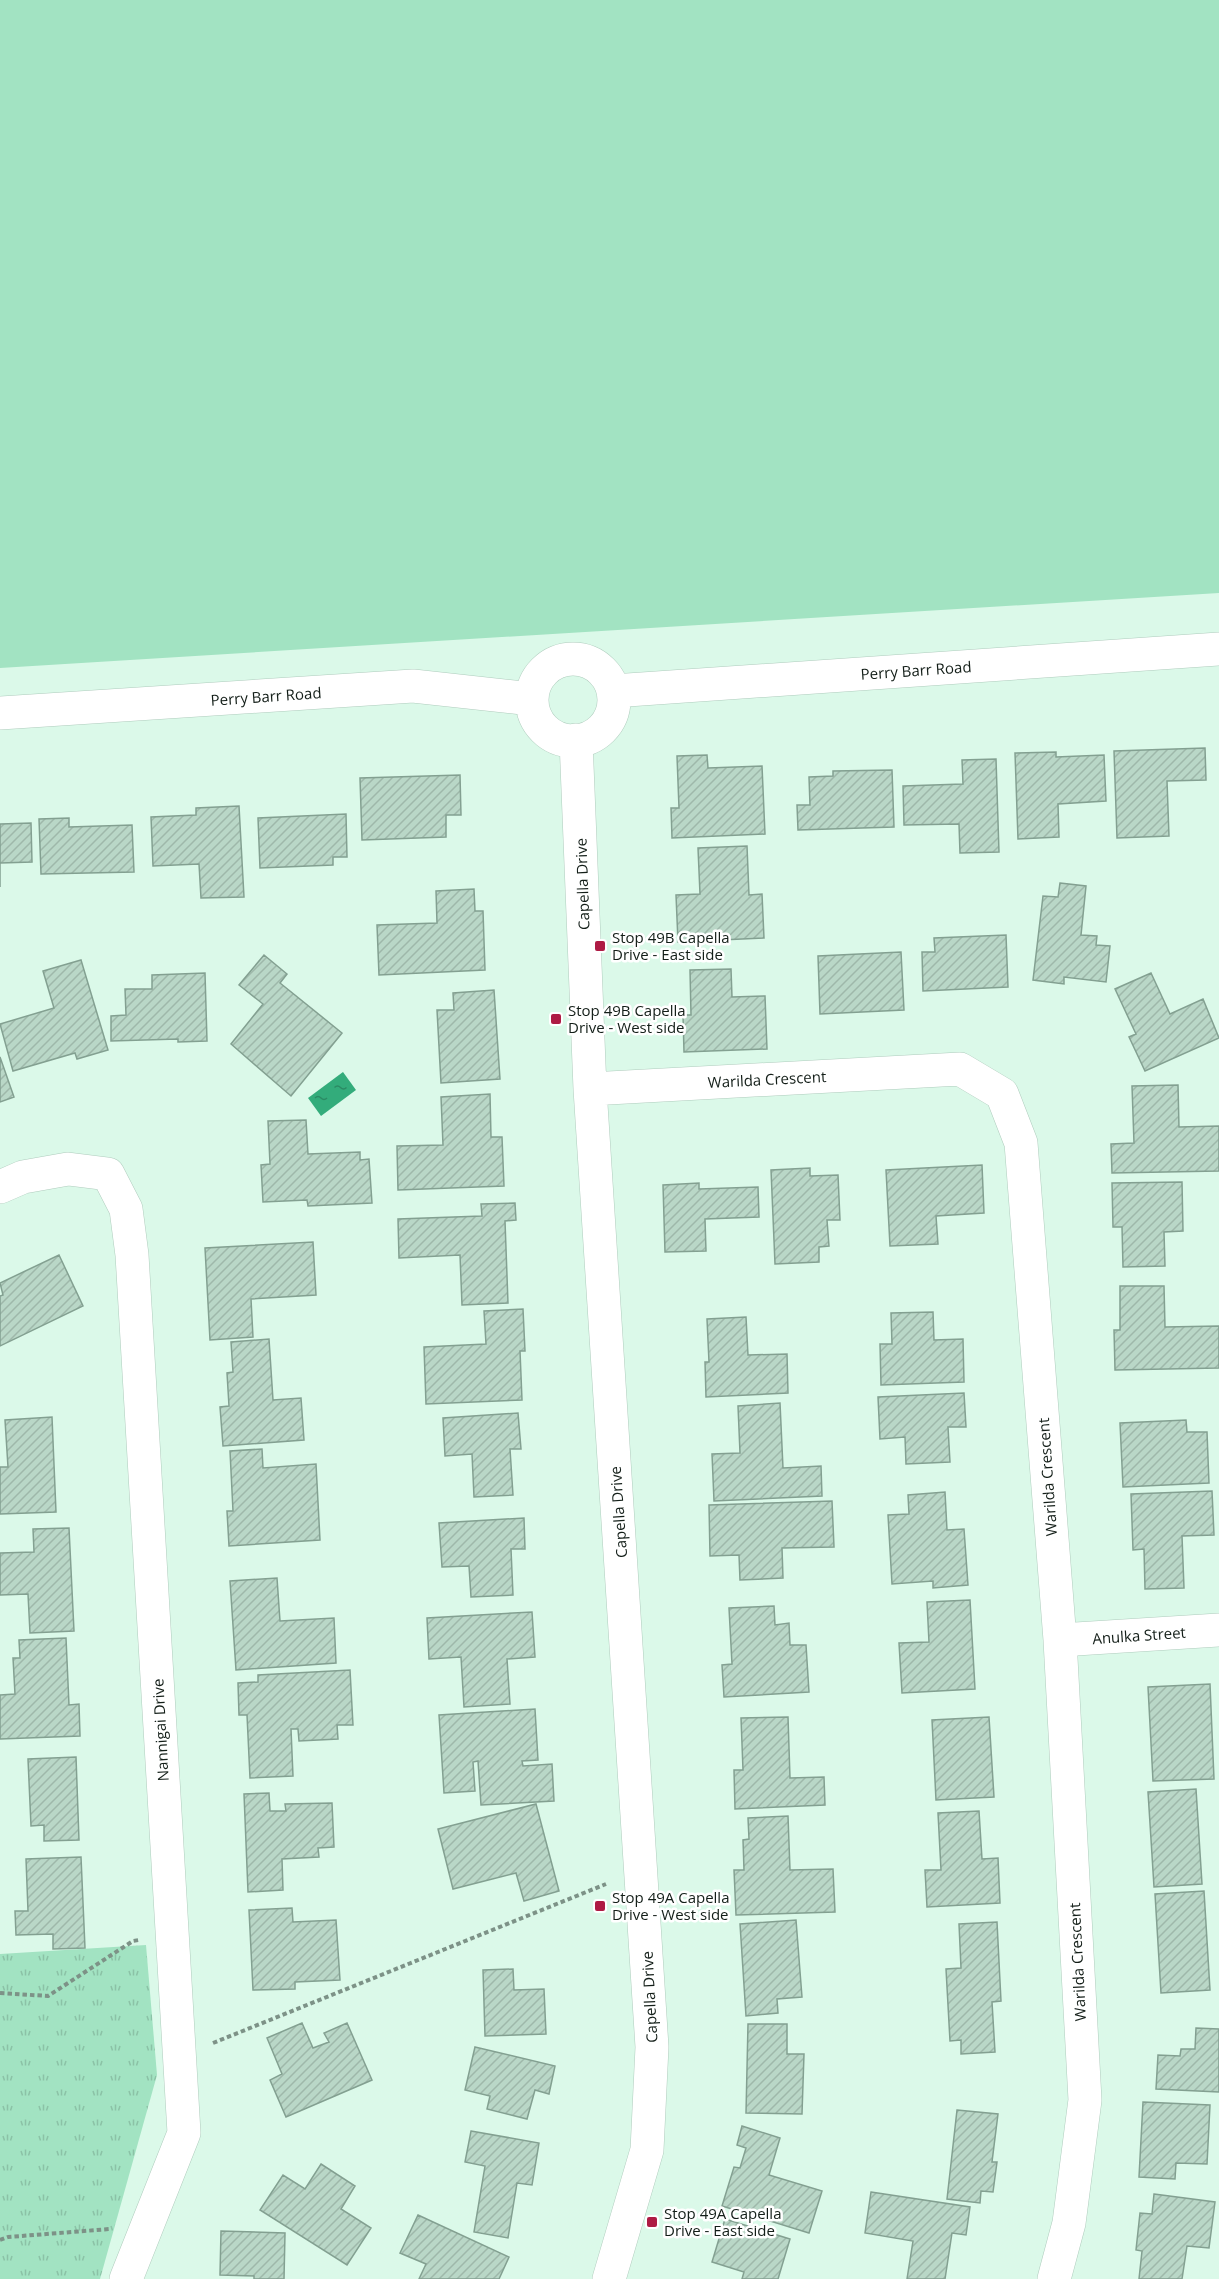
<svg xmlns="http://www.w3.org/2000/svg" width="1219" height="2279" font-family="'Open Sans',sans-serif">
<defs>
<pattern id="park-tufts" width="24" height="20" patternUnits="userSpaceOnUse" patternTransform="scale(1.5)"><rect width="24" height="20" fill="#a2e3c2"/><path d="M3 7l-1-3M5 7V3M7 7l1-3M15 17l-1-3M17 17v-4M19 17l1-3" fill="none" stroke="#8bc2a6"/></pattern>
<pattern id="water-ripples" width="26" height="14" patternUnits="userSpaceOnUse" patternTransform="scale(1.5)"><rect width="26" height="14" fill="#33ac7b"/><path d="M2 4q2-2 4 0t4 0M15 11q2-2 4 0t4 0" fill="none" stroke="#2a8b64"/></pattern>
<pattern id="building-hatch" width="6" height="6" patternUnits="userSpaceOnUse" patternTransform="scale(1.5)"><rect width="6" height="6" fill="#b9d7c7"/><path d="M-1 1l2-2M0 6l6-6M5 7l2-2" fill="none" stroke="#9eb8aa"/></pattern>
</defs>
<rect width="100%" height="100%" fill="#dbf9e9"/>
<!-- green -->
<path fill="#a2e3c2" d="M0 0H1219V593L0 668Z"/>
<!-- park -->
<path fill="url(#park-tufts)" d="M146 1945 157 2075 100 2279H0V1954Z"/>
<!-- water -->
<path fill="url(#water-ripples)" d="M343 1072 356 1090 321 1116 308 1098Z"/>
<!-- building -->
<path fill="url(#building-hatch)" stroke="#83a091" stroke-width="1.5" d="M1205 748 1206 780 1167 781 1169 836 1117 838 1114 751Z
M1056 752V757L1104 755 1106 801 1058 804 1059 837 1018 839 1015 753Z
M707 755 708 768 762 766 765 834 672 838 671 808H679L677 756Z
M996 759 999 852 960 853 959 824 904 825 903 786 963 784 962 760Z
M892 770 894 827 798 830 797 805H810L809 777 833 776V771Z
M460 775 461 815H446V837L362 840 360 778Z
M239 806 244 897 201 898 199 864 153 866 151 817 196 815V808Z
M346 814 347 857H333V865L260 868 258 818Z
M69 818V827L132 825 134 872 41 874 39 819Z
M31 823 32 862 0 863V887V824Z
M747 846 749 895 762 894 764 938 678 942 676 895 700 894 698 848Z
M1060 883 1086 886 1081 935 1097 936 1096 945 1110 946 1106 982 1064 977V984L1033 980 1043 896 1058 897Z
M474 889 475 911H483L485 970 379 975 377 925 437 923 436 891Z
M1006 935 1008 987 923 991 922 952H935L934 938Z
M901 952 904 1010 820 1014 818 956Z
M264 955 287 974 280 983 342 1033 291 1096 231 1044 263 1004 239 985Z
M81 960 108 1050 77 1059 75 1053 13 1071 0 1024 54 1008 43 971Z
M731 969 732 997 765 996 767 1049 684 1052 683 1015H691L690 970Z
M205 973 207 1041 178 1042V1039L111 1041V1016L126 1015 125 989H152V975Z
M1151 973 1170 1014 1203 999 1219 1038 1145 1071 1129 1037 1136 1034 1115 989Z
M494 990 500 1079 441 1083 437 1010H454L453 993Z
M0 1057 14 1097 0 1102Z
M1178 1085 1179 1127 1219 1126V1171L1112 1173 1111 1144 1134 1143 1132 1086Z
M490 1094 491 1137H502L504 1186 398 1190 397 1146 443 1145 441 1097Z
M306 1120 308 1154 360 1152V1160L369 1159 372 1203 308 1206 307 1200 263 1202 261 1165 270 1164 268 1121Z
M982 1165 984 1213 936 1216 938 1244 890 1246 886 1170Z
M810 1168V1176L838 1175 840 1220H827L829 1246 819 1247V1262L775 1264 771 1170Z
M1182 1182 1183 1231 1164 1232 1165 1266 1123 1267 1122 1227H1113L1112 1183Z
M699 1183V1189L758 1187 759 1217 705 1219 706 1251 665 1252 663 1185Z
M515 1203 516 1220 505 1221 508 1303 462 1305 460 1255 399 1258 398 1219 482 1216 481 1204Z
M313 1242 316 1295 251 1299 253 1337 210 1340 205 1248Z
M59 1255 83 1306 0 1346V1296L3 1295 0 1283Z
M1120 1286H1164L1165 1327 1219 1326V1368L1115 1370 1114 1330H1120Z
M523 1309 525 1351H520L522 1400 426 1404 424 1347 486 1344 484 1311Z
M933 1312 934 1340 963 1339 964 1382 881 1385 880 1344H892L891 1313Z
M746 1317 748 1355 787 1354 788 1393 706 1397 705 1362H709L707 1319Z
M269 1339 273 1400 301 1398 304 1440 223 1446 220 1407 229 1406 227 1373 233 1372 231 1342Z
M964 1393 966 1427H948L950 1462 906 1464 905 1437 880 1439 878 1397Z
M780 1403 783 1468 821 1466 822 1496 714 1501 712 1454 740 1453 738 1406Z
M518 1413 521 1449H510L513 1495 474 1497 472 1454 445 1456 443 1418Z
M52 1417 56 1512 0 1514V1467H8L5 1420Z
M1186 1420 1187 1432H1207L1209 1483 1123 1487 1120 1423Z
M262 1449 263 1468 316 1464 320 1540 229 1546 227 1511H233L230 1451Z
M1212 1491 1214 1535 1182 1536 1184 1588 1145 1589 1144 1549 1133 1550 1131 1494Z
M945 1492 947 1530 964 1529 968 1585 933 1588V1581L892 1584 888 1515 909 1514 908 1495Z
M832 1501 834 1547 782 1548 783 1578 740 1580 739 1555 710 1556 709 1505Z
M524 1518 525 1549H511L513 1595 471 1597 469 1566 442 1567 439 1523Z
M69 1528 74 1631 30 1633 28 1594 0 1595V1553L34 1552 33 1529Z
M277 1578 280 1621 334 1618 336 1663 236 1670 230 1581Z
M970 1600 975 1689 902 1693 899 1643 929 1642 927 1602Z
M774 1606 775 1625 789 1623 790 1645H806L809 1692 724 1697 722 1665 732 1664 729 1608Z
M532 1612 535 1657 507 1659 510 1704 464 1707 461 1657 429 1659 427 1618Z
M66 1638 69 1705 79 1704 80 1736 0 1739V1695L15 1694 13 1658H20L19 1640Z
M350 1670 353 1725H337L338 1739 299 1741 298 1729H291L293 1776 250 1778 247 1715H239L238 1683 258 1682V1675Z
M1210 1684 1214 1779 1153 1781 1148 1687Z
M535 1709 538 1760 522 1761 523 1766 552 1764 554 1801 481 1805 478 1761 473 1762 475 1791 444 1793 439 1715Z
M788 1717 790 1778 824 1777 825 1805 735 1809 734 1770H743L741 1718Z
M989 1717 994 1797 936 1800 932 1720Z
M76 1757 79 1840 44 1841V1825L31 1826 28 1759Z
M1196 1789 1202 1884 1154 1887 1148 1792Z
M269 1793 270 1811H286L285 1804 332 1803 334 1847 318 1848 319 1857 282 1859 283 1890 248 1892 244 1794Z
M536 1804 559 1891 524 1901 516 1873 453 1889 438 1829Z
M979 1811 982 1859 998 1858 1000 1903 927 1907 925 1870H941L938 1813Z
M788 1816 790 1870 833 1869 835 1912 736 1915 734 1870H744L743 1840 749 1839 748 1818Z
M81 1857 85 1948 53 1949V1934L16 1935 15 1911H28L26 1859Z
M1204 1891 1210 1990 1161 1993 1155 1894Z
M292 1908 293 1922 336 1920 340 1980 295 1982V1989L253 1990 249 1910Z
M796 1920 802 1997 777 1999 778 2013 746 2016 740 1924Z
M997 1922 1001 2001 992 2002 995 2052 961 2054V2040L950 2041 946 1969 961 1968 959 1924Z
M513 1969 514 1990 544 1989 546 2034 485 2036 483 1970Z
M302 2023 313 2048 329 2042 324 2033 347 2023 372 2080 286 2117 270 2080 282 2074 267 2038Z
M748 2024H787V2054H804L802 2114 746 2113Z
M1196 2028 1219 2029V2092L1156 2089 1158 2055 1180 2056 1181 2049H1195Z
M475 2047 555 2066 549 2094 535 2090 527 2119 487 2109 490 2096 465 2090Z
M1143 2102 1210 2105 1207 2164 1176 2163 1175 2179 1139 2177Z
M957 2110 998 2114 992 2162H997L993 2192 981 2191 980 2203 947 2199Z
M742 2126 780 2138 769 2175 822 2191 809 2233 722 2206 734 2167 740 2168 746 2148 737 2145Z
M471 2131 539 2143 532 2185 517 2183 508 2238 474 2232 485 2166 465 2162Z
M321 2164 355 2186 341 2209 371 2228 347 2265 260 2210 283 2175 305 2189Z
M871 2192 970 2207 966 2235 952 2233 945 2279H907L913 2241 865 2233Z
M1154 2194 1215 2202 1209 2248 1187 2246 1182 2279H1139L1142 2251 1136 2250 1140 2213 1152 2214Z
M418 2215 509 2257 499 2279H419L426 2264 400 2253Z
M725 2219 790 2239 778 2279H742L744 2272 712 2262Z
M221 2231 285 2233 284 2279H254V2276L220 2275Z"/>
<g fill="none" stroke-linecap="round" stroke-linejoin="round">
<defs>
<path id="minor" d="M532 700a41 41 0 1 1 82 0a41 41 0 1 1-82 0Z
M613 691 1219 649
M0 713 413 686 532 699
M576 740 590 1089 652 2047 647 2150 609 2279
M590 1089 960 1069 1002 1094 1021 1143 1060 1640 1085 2100 1069 2223 1054 2279
M0 1187 23 1177 68 1169 108 1174 126 1209 132 1255 184 2133 126 2279
M1060 1640 1219 1630"/>
</defs>
<!-- minor casing -->
<use href="#minor" stroke="#afccbd" stroke-width="34"/>
<!-- path -->
<path stroke="#7d9287" stroke-width="4" stroke-dasharray="4.5 3" stroke-linecap="butt" d="M0 1993 48 1996 133 1941 139 1940
M213 2043 606 1884
M0 2240 8 2237 110 2229"/>
<!-- minor -->
<use href="#minor" stroke="#fff" stroke-width="33"/>
</g>
<!-- markers -->
<g fill="#ae1b44" stroke="#fff" stroke-width="2">
<rect x="594" y="940" width="12" height="12" rx="3"/>
<rect x="550" y="1013" width="12" height="12" rx="3"/>
<rect x="594" y="1900" width="12" height="12" rx="3"/>
<rect x="646" y="2216" width="12" height="12" rx="3"/>
</g>
<g text-anchor="middle" dominant-baseline="central" stroke-width="5" stroke-linejoin="round" paint-order="stroke">
<!-- street labels -->
<g font-size="15" fill="#131e18" stroke="#fff">
<text transform="translate(916 670) rotate(-4)">Perry Barr Road</text>
<text transform="translate(266 696) rotate(-4)">Perry Barr Road</text>
<text transform="translate(582 884) rotate(-92)">Capella Drive</text>
<text transform="translate(767 1079) rotate(-3)">Warilda Crescent</text>
<text transform="translate(1047 1477) rotate(-94)">Warilda Crescent</text>
<text transform="translate(618 1512) rotate(-94)">Capella Drive</text>
<text transform="translate(1139 1635) rotate(-4)">Anulka Street</text>
<text transform="translate(160 1730) rotate(-93)">Nannigai Drive</text>
<text transform="translate(1077 1962) rotate(-93)">Warilda Crescent</text>
<text transform="translate(649 1997) rotate(-93)">Capella Drive</text>
</g>
<!-- poi labels -->
<g font-size="15" fill="#131e18" stroke="#fff" text-anchor="start">
<text x="612" y="937">Stop 49B Capella<tspan x="612" dy="17">Drive - East side</tspan></text>
<text x="568" y="1010">Stop 49B Capella<tspan x="568" dy="17">Drive - West side</tspan></text>
<text x="612" y="1897">Stop 49A Capella<tspan x="612" dy="17">Drive - West side</tspan></text>
<text x="664" y="2213">Stop 49A Capella<tspan x="664" dy="17">Drive - East side</tspan></text>
</g>
</g>
</svg>
